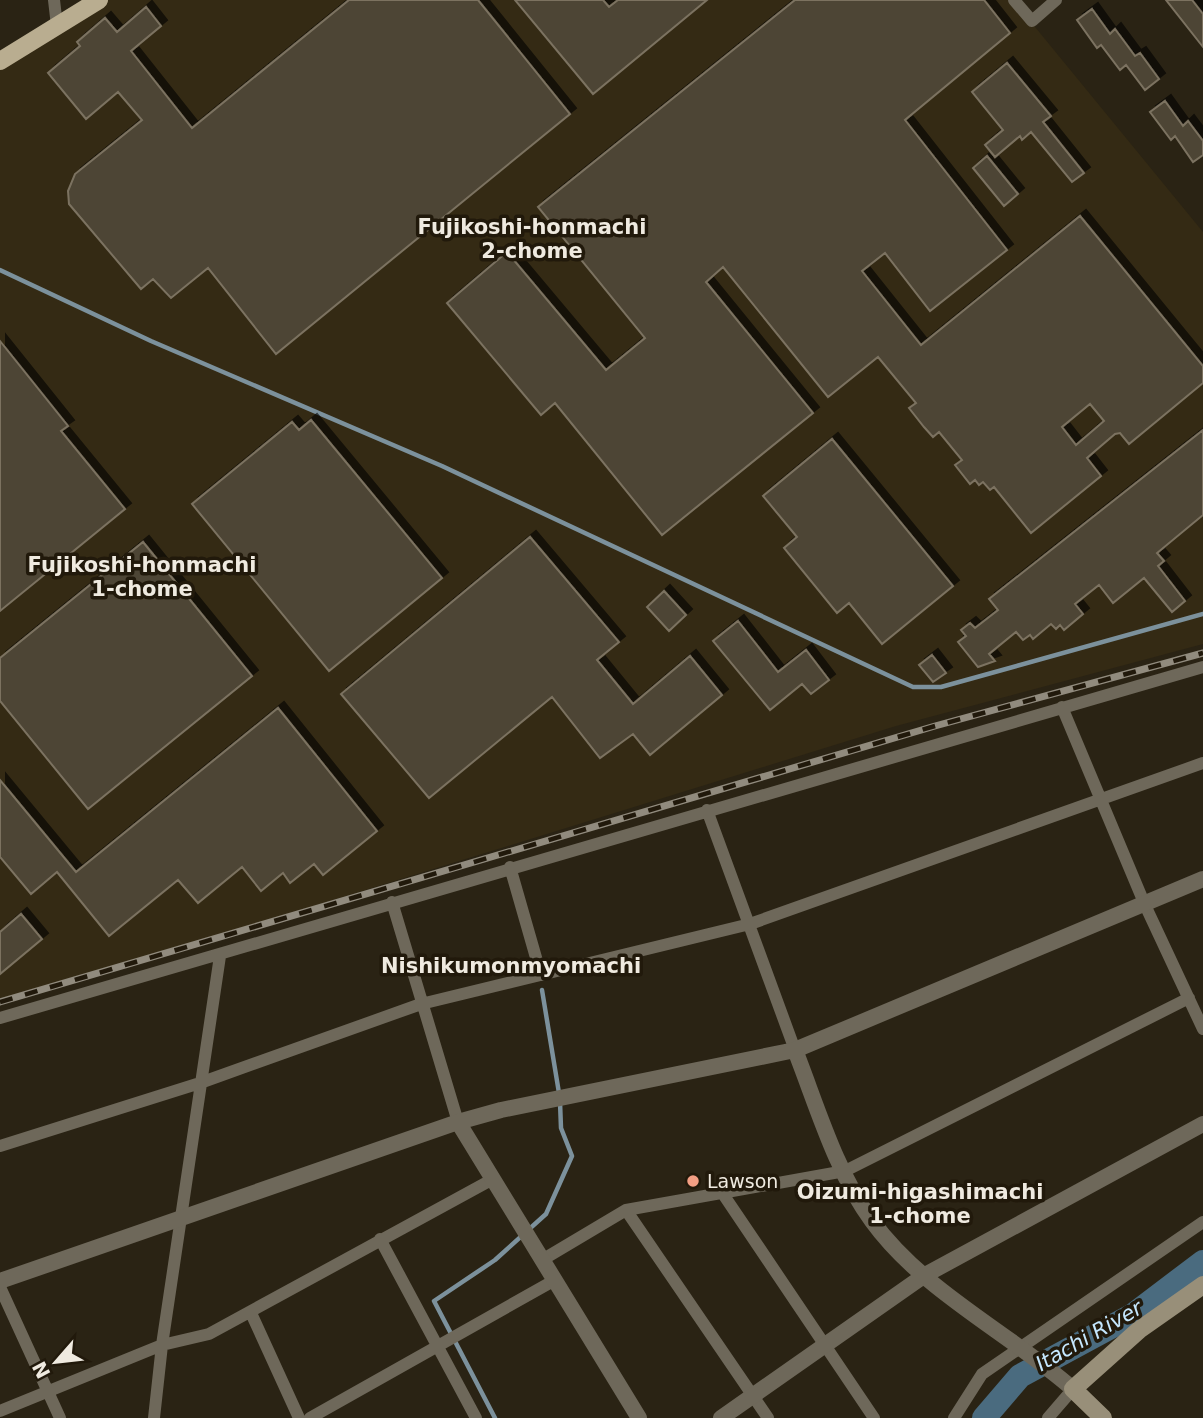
<svg xmlns="http://www.w3.org/2000/svg" width="1203" height="1418" font-family="'DejaVu Sans',sans-serif">
<defs>
<filter id="shadow"><feDropShadow dx="6" dy="-6" stdDeviation="0" flood-color="#0009"/></filter>
</defs>
<rect width="100%" height="100%" fill="#2a2314"/>
<!-- built -->
<path fill="#342a14" d="M106 0H1013L1203 232V644L896 726 0 1003V70Z"/>
<g fill="none" stroke-linecap="round" stroke-linejoin="round">
<!-- stream -->
<path stroke="#7c919c" stroke-width="4.5" d="M0 270 151 341 442 466 913 687H941L1203 614
M542 990 559 1093
M495 1418 434 1301 495 1260 546 1214 572 1156 561 1128 560 1102"/>
<!-- river -->
<path stroke="#4a6b7f" stroke-width="24" d="M984 1418 1020 1376 1133 1315 1203 1262"/>
</g>
<!-- building -->
<path fill="#4d4534" stroke="#7b7261" stroke-width="2" fill-rule="evenodd" filter="url(#shadow)" d="M349 0H478L570 114 276 354 208 268 171 298 153 279 141 289 69 204 68 191 75 174 142 120 118 92 86 119 48 73 80 46 77 42 105 18 117 32 146 7 161 26 131 51 192 128Z
M515 0H603L609 7 618 0H707L593 94Z
M795 0H984L1010 33 905 120 1007 250 930 311 885 253 862 271 921 345 1080 216 1203 366V383L1129 444 1120 433 1115 434 1087 458 1101 476 1031 533 994 487 990 490 983 482 979 485 975 480 970 484 955 465 962 460 939 432 933 437 924 427 909 408 916 403 878 357 828 397 723 267 706 282 813 413 662 535 555 403 541 415 447 303 507 252 606 370 645 338 538 207ZM1090 404 1104 421 1076 445 1062 427Z
M1166 0H1192L1203 14V47Z
M1092 9 1110 34 1115 29 1135 56 1140 53 1159 79 1145 90 1126 65 1120 70 1101 45 1097 48 1077 20Z
M1007 63 1051 116 1043 122 1084 173 1072 182 1031 132 1022 140 1020 136 995 157 985 145 1003 130 972 92Z
M1165 101 1183 126 1188 121 1203 141V155L1193 162 1175 136 1171 140 1150 112Z
M987 156 1018 194 1004 206 973 168Z
M0 341 68 426 61 431 125 509 0 611Z
M311 420 442 578 329 671 192 504 292 422 299 430Z
M1203 430V515L1157 553 1164 561 1158 566 1185 601 1172 612 1144 578 1113 603 1099 585 1075 604 1083 614 1064 630 1060 625 1056 629 1051 624 1033 639 1030 635 1023 640 1016 632 989 654 995 661 978 667 958 642 966 636 961 630 970 623 975 628 998 610 989 599Z
M832 439 953 586 882 644 849 603 837 613 784 548 797 537 763 496Z
M530 537 619 642 597 660 633 704 690 656 722 695 650 755 633 734 600 758 552 697 429 798 341 694Z
M143 542 252 676 88 809 0 701V658Z
M664 591 686 615 669 631 647 607Z
M738 621 778 672 806 650 829 680 811 694 802 684 770 710 713 641Z
M932 655 946 673 933 682 919 665Z
M278 708 377 831 323 875 314 864 290 883 283 873 261 891 242 867 198 903 178 880 109 936 57 872 31 894 0 857V780L76 872Z
M21 914 42 939 0 974V932Z"/>
<g fill="none" stroke-linecap="round" stroke-linejoin="round">
<!-- minor -->
<path stroke="#6e685a" stroke-width="12" d="M54 0 57 26
M1014 0 1032 21 1056 0
M1062 707 1145 905 1203 1029
M707 810 795 1050
M510 867 541 975
M392 902 458 1122
M0 1018 1203 667
M0 1146 200 1083 421 1004 750 924 1203 763
M723 1194 874 1418
M626 1210 768 1418
M380 1239 476 1418
M542 1260 626 1210 845 1171 1189 998
M0 1287 60 1418
M251 1313 299 1418
M0 1411 162 1345 209 1334 493 1179
M154 1418 162 1345 220 956
M310 1418 555 1280
M954 1418 982 1374 1203 1222
M1048 1418 1073 1389"/>
<!-- tertiary -->
<path stroke="#6e685a" stroke-width="16" d="M795 1050C817 1106 836 1172 872 1221 923 1291 1008 1332 1073 1389
M458 1122 639 1418
M0 1281 458 1122 501 1110 795 1050 1203 879
M721 1418 925 1275 1203 1124"/>
<!-- secondary -->
<path stroke="#988f79" stroke-width="18" d="M1103 1418 1073 1389 1139 1330 1203 1285"/>
<!-- primary -->
<path stroke="#b9ad90" stroke-width="18" d="M0 61 99 0"/>
<defs>
<path id="rail" d="M0 1002 935 726 1203 653"/>
</defs>
<!-- rail casing -->
<use href="#rail" stroke="#918b7e" stroke-width="7"/>
<!-- rail -->
<use href="#rail" stroke="#21190b" stroke-width="4.5" stroke-dasharray="13" stroke-linecap="butt"/>
</g>
<!-- markers -->
<circle fill="#f39f84" stroke="#21190b" stroke-width="2.5" cx="693" cy="1181" r="7"/>
<g text-anchor="middle" dominant-baseline="central" stroke-width="7" stroke-linejoin="round" paint-order="stroke">
<!-- poi labels -->
<g font-size="19" fill="#efeae0" stroke="#21190b" text-anchor="start">
<text x="707" y="1181">Lawson</text>
</g>
<!-- neighbourhood labels -->
<g font-size="21" font-weight="bold" fill="#efeae0" stroke="#21190b">
<text x="532" y="227">Fujikoshi-honmachi<tspan x="532" dy="24">2-chome</tspan></text>
<text x="142" y="565">Fujikoshi-honmachi<tspan x="142" dy="24">1-chome</tspan></text>
<text x="511" y="966">Nishikumonmyomachi</text>
<text x="920" y="1192">Oizumi-higashimachi<tspan x="920" dy="24">1-chome</tspan></text>
</g>
<!-- water labels -->
<g font-size="21" font-style="italic" fill="#c5e7fe" stroke="#21190b">
<text transform="translate(1089 1336) rotate(-30)">Itachi River</text>
</g>
</g>
<!-- north arrow -->
<g transform="translate(56 1362) rotate(242)" stroke="#21190b" stroke-width="5" paint-order="stroke">
<path d="M0-5L12 26L0 18L-12 26Z" fill="#efeae0"/>
<text y="-10" font-size="19" font-weight="bold" text-anchor="middle" fill="#efeae0">N</text>
</g>
</svg>
